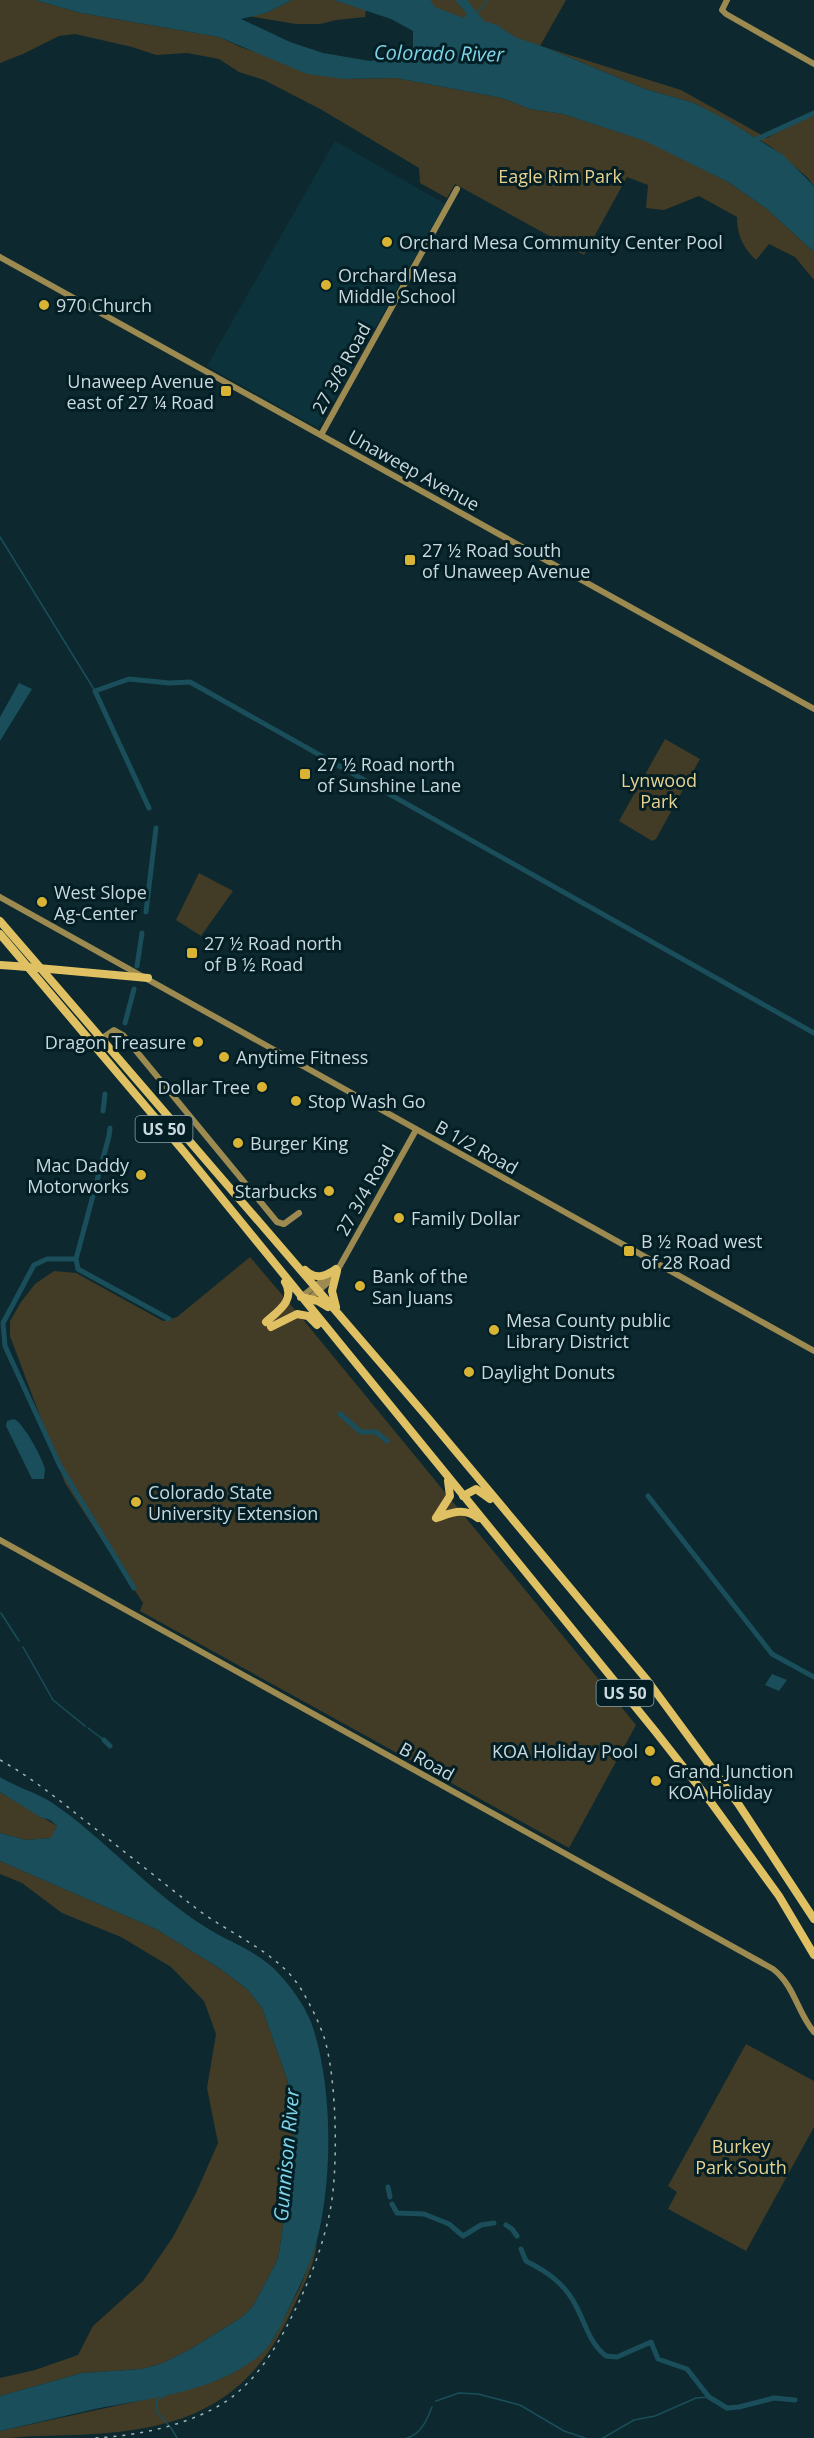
<svg xmlns="http://www.w3.org/2000/svg" width="814" height="2438" font-family="'Open Sans',sans-serif">
<rect width="100%" height="100%" fill="#0d292f"/>
<!-- built -->
<path fill="#0c333c" d="M335 141 445 204 318 428 207 366Z"/>
<!-- green -->
<path fill="#423b25" d="M0 0H35L81 13 219 37 243 48 344 79 396 78 502 98 530 109 563 114 655 144 728 182 767 209 814 252V280L795 257 769 244 756 260C743 248 737 235 737 217L699 196 664 210 646 208 648 185 627 177 584 255 455 184 447 198 420 183 419 168 322 110 264 80 239 72 219 59 187 53 156 55 132 47 75 34 59 36 23 54 0 63Z
M292 0H334L366 10 365 17 336 20 320 24H296L248 16 266 13Z
M386 0H566L540 46Z
M547 48 681 90 767 138 814 111V186L807 177 770 146 694 103 645 89Z
M665 739 700 759 656 839 652 841 619 821Z
M199 873 233 891 201 936 176 920Z
M250 1257 301 1317 636 1725 569 1848 140 1611 143 1603 65 1483 10 1336V1321L21 1302 35 1284 54 1271 76 1273 163 1321 177 1317Z
M0 1792 57 1826 52 1838 26 1840 0 1833Z
M0 1861 156 1929 219 1968 247 1989 262 2008 287 2079 293 2114 296 2161 290 2180 278 2259 253 2306 242 2317 189 2350 163 2363 142 2369 82 2373 0 2396V2378L35 2370 78 2355 93 2326 143 2281 173 2237 196 2193 218 2143 207 2088 216 2034 204 2001 171 1967 121 1937 62 1913 22 1883 0 1874Z
M746 2044 814 2081V2127L746 2251 668 2209 677 2192 668 2186Z
M317 2242C314 2268 301 2290 290 2314 238 2426 152 2434 41 2436 27 2436 14 2438 0 2438V2431L166 2395 217 2380 239 2368 261 2354 274 2338 301 2285Z"/>
<!-- water -->
<path fill="#194e5a" d="M35 0H292L266 13 241 19 290 42 323 53 370 61 386 58 413 48V31L391 19 334 0H430L435 7 464 18 467 14 455 0H467L484 21 497 25 515 37 547 48 645 89 694 103 725 119 783 155 814 186V252L767 209 728 182 645 141 563 114 530 109 502 98 396 78 344 79 307 74 219 37 81 13Z
M19 683 32 689 0 741V717Z
M14 1419C23 1422 43 1459 45 1469 45 1472 44 1475 44 1479H32L6 1426 7 1421Z
M772 1674 787 1680 779 1691 765 1685Z
M0 1777C16 1787 35 1792 51 1802 106 1839 150 1893 207 1928 231 1943 260 1952 280 1975 292 1988 304 2005 311 2022 333 2083 333 2178 317 2240 312 2262 301 2283 292 2302 283 2320 275 2342 260 2355 216 2392 150 2398 95 2409 63 2416 32 2424 0 2431V2396L82 2373 142 2369 163 2363 189 2350 242 2317 253 2306 278 2259 290 2180 296 2161 293 2114 287 2079 262 2008 247 1989 219 1968 156 1929 0 1861V1833L26 1840 51 1838 57 1826 50 1820 40 1817 0 1792Z"/>
<g fill="none" stroke-linecap="round" stroke-linejoin="round">
<!-- stream -->
<path stroke="#194e5a" stroke-width="1.5" d="M477 13 488 0
M0 537 95 691
M1 1613 19 1641
M23 1647 53 1700 85 1726
M88 1728 104 1740
M166 2395 157 2400 156 2411 171 2428 177 2438
M436 2401 459 2393 478 2394 520 2405 564 2431 585 2438
M407 2438C421 2434 427 2420 432 2407
M603 2438 634 2420 655 2416 696 2398 709 2397"/>
<!-- canal -->
<path stroke="#194e5a" stroke-width="5" d="M755 140 814 113
M149 808 95 691 129 679 169 683 190 682 814 1033
M146 912 156 828
M137 966 142 933
M125 1023 134 989
M103 1111 105 1094
M110 1128 109 1136 76 1259 78 1269 169 1319
M76 1259H47L34 1265 3 1323 5 1346 60 1466 134 1588
M340 1414 361 1432H376L387 1441
M648 1496 772 1654 814 1677
M104 1740 110 1746
M388 2187 390 2197
M392 2204 397 2213 424 2214 449 2224 463 2236 481 2225 494 2223
M506 2225 512 2229 517 2236
M521 2249 526 2261C546 2271 564 2283 575 2304 585 2322 589 2343 606 2356L617 2357 651 2342 658 2359 687 2369 709 2397 727 2408 739 2407 774 2398 795 2400"/>
<!-- secondary -->
<path stroke="#9d8a51" stroke-width="6" d="M727 0 722 10 726 14 814 64
M0 257 814 709
M321 435 457 189
M0 897 814 1351
M101 1039 114 1030 123 1035 277 1222 284 1224 299 1213
M301 1297 329 1275
M308 1300 332 1279 337 1271 416 1130
M0 1540 773 1969C795 1986 797 2012 814 2032"/>
<!-- highway -->
<path stroke="#dfc063" stroke-width="8" d="M0 921 428 1418 647 1680 739 1805 814 1919
M0 934 185 1153 655 1731 710 1801 779 1896 814 1955
M0 965 15 966
M60 970 148 978
M305 1270C315 1280 325 1277 336 1269
M301 1297 318 1301 328 1307
M336 1307 332 1291 337 1271
M266 1322C278 1311 296 1300 285 1282
M271 1327 297 1314 308 1316 317 1325
M463 1496 476 1489 490 1499
M436 1518C452 1513 463 1507 478 1518
M436 1518 450 1496 448 1481"/>
<!-- rail -->
<path stroke="#a2b4b9" stroke-width="1.5" stroke-dasharray="3 6" stroke-linecap="butt" d="M0 1760C29 1776 54 1796 79 1816 119 1847 158 1879 197 1909 231 1935 278 1952 301 1989 310 2004 318 2020 324 2037 337 2078 339 2173 329 2216 321 2252 307 2287 290 2320 275 2350 256 2380 228 2400 191 2425 138 2436 94 2438"/>
<!-- highway-bridge -->
<path stroke="#dfc063" stroke-width="8" d="M15 966 60 970"/>
</g>
<!-- markers -->
<g fill="#d9b334" stroke="#031f25" stroke-width="2">
<circle cx="387" cy="242" r="6"/>
<circle cx="326" cy="285" r="6"/>
<circle cx="44" cy="305" r="6"/>
<rect x="220" y="385" width="12" height="12" rx="3"/>
<rect x="404" y="554" width="12" height="12" rx="3"/>
<rect x="299" y="768" width="12" height="12" rx="3"/>
<circle cx="42" cy="902" r="6"/>
<rect x="186" y="947" width="12" height="12" rx="3"/>
<circle cx="198" cy="1042" r="6"/>
<circle cx="224" cy="1057" r="6"/>
<circle cx="262" cy="1087" r="6"/>
<circle cx="296" cy="1101" r="6"/>
<circle cx="238" cy="1143" r="6"/>
<circle cx="141" cy="1175" r="6"/>
<circle cx="329" cy="1191" r="6"/>
<circle cx="399" cy="1218" r="6"/>
<rect x="623" y="1245" width="12" height="12" rx="3"/>
<circle cx="360" cy="1286" r="6"/>
<circle cx="494" cy="1330" r="6"/>
<circle cx="469" cy="1372" r="6"/>
<circle cx="136" cy="1502" r="6"/>
<circle cx="650" cy="1751" r="6"/>
<circle cx="656" cy="1781" r="6"/>
</g>
<g text-anchor="middle" dominant-baseline="central" stroke-width="6" stroke-linejoin="round" paint-order="stroke">
<!-- shield labels -->
<g fill="#031f25" stroke="#8ea1a6" stroke-width="1.5">
<rect x="135.5" y="1116" width="57" height="26" rx="4.5"/>
<rect x="596.5" y="1680" width="57" height="26" rx="4.5"/>
</g>
<g font-size="16" font-weight="bold" fill="#c9d9dd">
<text x="164" y="1129">US 50</text>
<text x="625" y="1693">US 50</text>
</g>
<!-- park labels -->
<g font-size="18" fill="#e8d290" stroke="#031f25">
<text x="560" y="176">Eagle Rim Park</text>
<text x="659" y="780">Lynwood<tspan x="659" dy="21">Park</tspan></text>
<text x="741" y="2146">Burkey<tspan x="741" dy="21">Park South</tspan></text>
</g>
<!-- poi labels -->
<g font-size="18" fill="#c9d9dd" stroke="#031f25" text-anchor="start">
<text x="399" y="242">Orchard Mesa Community Center Pool</text>
<text x="338" y="275">Orchard Mesa<tspan x="338" dy="21">Middle School</tspan></text>
<text x="56" y="305">970 Church</text>
<text x="214" y="381" text-anchor="end">Unaweep Avenue<tspan x="214" dy="21">east of 27 ¼ Road</tspan></text>
<text x="422" y="550">27 ½ Road south<tspan x="422" dy="21">of Unaweep Avenue</tspan></text>
<text x="317" y="764">27 ½ Road north<tspan x="317" dy="21">of Sunshine Lane</tspan></text>
<text x="54" y="892">West Slope<tspan x="54" dy="21">Ag-Center</tspan></text>
<text x="204" y="943">27 ½ Road north<tspan x="204" dy="21">of B ½ Road</tspan></text>
<text x="186" y="1042" text-anchor="end">Dragon Treasure</text>
<text x="236" y="1057">Anytime Fitness</text>
<text x="250" y="1087" text-anchor="end">Dollar Tree</text>
<text x="308" y="1101">Stop Wash Go</text>
<text x="250" y="1143">Burger King</text>
<text x="129" y="1165" text-anchor="end">Mac Daddy<tspan x="129" dy="21">Motorworks</tspan></text>
<text x="317" y="1191" text-anchor="end">Starbucks</text>
<text x="411" y="1218">Family Dollar</text>
<text x="641" y="1241">B ½ Road west<tspan x="641" dy="21">of 28 Road</tspan></text>
<text x="372" y="1276">Bank of the<tspan x="372" dy="21">San Juans</tspan></text>
<text x="506" y="1320">Mesa County public<tspan x="506" dy="21">Library District</tspan></text>
<text x="481" y="1372">Daylight Donuts</text>
<text x="148" y="1492">Colorado State<tspan x="148" dy="21">University Extension</tspan></text>
<text x="638" y="1751" text-anchor="end">KOA Holiday Pool</text>
<text x="668" y="1771">Grand Junction<tspan x="668" dy="21">KOA Holiday</tspan></text>
</g>
<!-- street labels -->
<g font-size="18" fill="#c9d9dd" stroke="#031f25">
<text transform="translate(341 368) rotate(-61)">27 3/8 Road</text>
<text transform="translate(414 470) rotate(29)">Unaweep Avenue</text>
<text transform="translate(477 1147) rotate(29)">B 1/2 Road</text>
<text transform="translate(365 1190) rotate(-61)">27 3/4 Road</text>
<text transform="translate(427 1761) rotate(29)">B Road</text>
</g>
<!-- water labels -->
<g font-size="20" font-style="italic" fill="#7ed4e9" stroke="#031f25">
<text transform="translate(439 53) rotate(1)">Colorado River</text>
<text transform="translate(286 2155) rotate(-85)">Gunnison River</text>
</g>
</g>
</svg>
